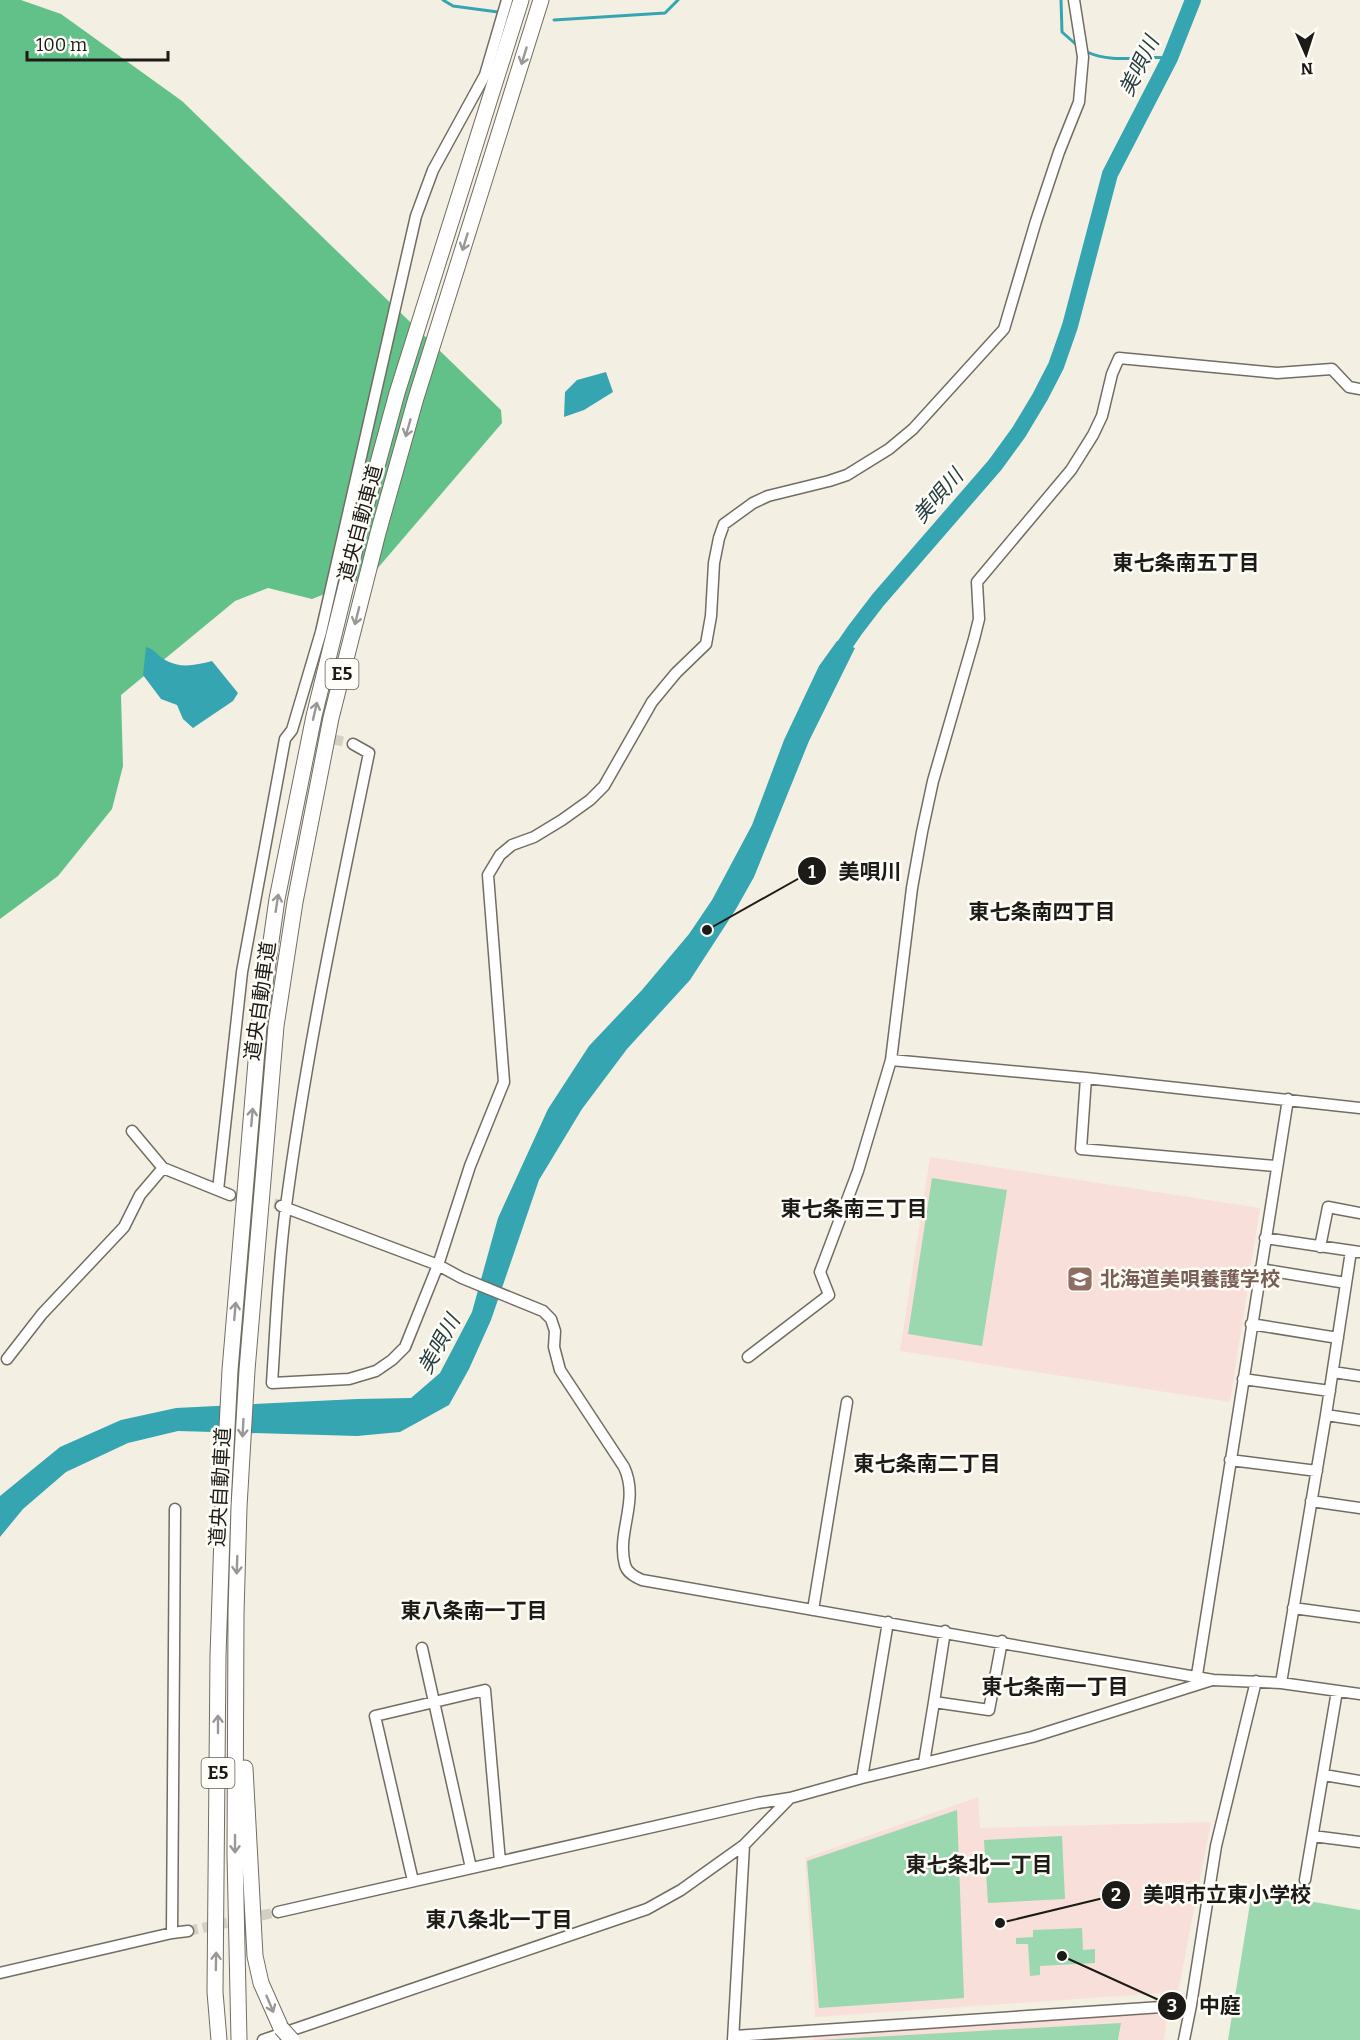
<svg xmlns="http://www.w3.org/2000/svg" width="1360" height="2040" font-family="Bitter,'Noto Sans JP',serif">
<rect width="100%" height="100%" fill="#f4efe3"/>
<!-- education -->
<path fill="#f9dfd9" d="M930 1157 1260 1208 1230 1402 900 1351Z
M978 1797 980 1828 1211 1822 1178 1992 815 2017 805 1858Z
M1168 2011 1164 2040H813V2035Z"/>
<!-- green -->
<path fill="#9bd8b0" d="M932 1178 1007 1190 982 1346 908 1334Z
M957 1810 964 1998 819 2008 807 1861Z
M1062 1836 1065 1899 988 1903 984 1840Z
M1252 1891 1360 1910V2040H1228Z
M1082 1928 1083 1950 1095 1949V1963L1040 1966V1975L1030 1976 1028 1944H1016V1938L1033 1937V1930Z
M1121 2023 1118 2040H819Z"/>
<!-- forest -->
<path fill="#62c188" d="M0 0H21L61 14 182 101 501 410 502 423 371 576 312 599 268 588 235 601 121 695 123 766 112 809 58 876 0 919Z"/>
<!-- water -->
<path fill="#35a5b1" d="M606 372 613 392 584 410 564 417 565 392 577 380Z
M837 641 855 648 809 741 754 877 736 909 690 980 627 1049 582 1109 539 1180 491 1320 469 1369 449 1405 400 1432 357 1436 178 1431 128 1443 66 1472 23 1509 0 1537V1496L60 1447 121 1420 176 1408 357 1399 411 1398 440 1373 472 1312 498 1218 548 1109 589 1046 642 990 689 934 712 900 752 825 784 740 819 666Z
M146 647C155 649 157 655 165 660 182 669 195 665 212 661L238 693 233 701 193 728 183 719 177 705 161 699 143 675Z"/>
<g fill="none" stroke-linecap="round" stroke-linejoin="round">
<!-- stream -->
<path stroke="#35a5b1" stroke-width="3" d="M443 0 453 6 498 12
M1061 0 1062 32 1079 47
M554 20 665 13 678 0
M1087 52C1113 64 1142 55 1170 58"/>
<!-- river -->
<path stroke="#35a5b1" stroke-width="16" d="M833 662 855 630 878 600 995 465 1019 432 1040 397 1056 366 1070 326 1110 174 1170 58 1193 0"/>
<!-- minor-tunnel -->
<path stroke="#d4cfc4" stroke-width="10" stroke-dasharray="10 5" stroke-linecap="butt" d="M304 732 353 744
M230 1195 281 1205
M188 1931 278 1912"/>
<defs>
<path id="minor" d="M353 744 369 753C338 903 306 1054 286 1206 278 1265 276 1324 272 1383L349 1379 376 1371 392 1360 405 1347 438 1265 470 1166 504 1082 488 875 500 855 512 845 534 837 562 820 590 800 604 786 652 702 676 673 706 644 711 616 714 563 719 538 724 524 753 503 768 496 829 481 847 475 889 449 913 429 1004 329 1036 221 1059 152 1079 102 1083 57 1074 0
M891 1060 1086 1078 1360 1108
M1086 1078 1081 1149 1276 1166
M132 1131 163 1168 230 1195
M218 1190 242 972 285 739 292 730 321 632 416 216 433 170 485 75 507 0
M281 1206 438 1265 462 1278 543 1311 551 1319 555 1331 554 1347 560 1370 624 1467C640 1501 616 1532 625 1565 627 1573 635 1577 642 1580L1213 1680 1281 1683 1360 1694
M1265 1238 1360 1252
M1320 1247 1328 1207 1360 1213
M1260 1269 1346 1283
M1251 1324 1338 1338
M748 1357 829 1295 820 1272 858 1171 891 1060 912 888 922 832 933 781 974 639 979 619 977 582 1071 470 1093 435 1102 416 1112 374 1119 358 1277 373 1332 369 1349 387 1360 389
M7 1359 42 1314 124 1227 140 1195 163 1168
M1333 1372 1360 1376
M1243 1379 1330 1391
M1326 1415 1360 1420
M1230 1460 1317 1471
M1311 1501 1360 1508
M1293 1608 1360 1617
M813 1610 847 1402
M945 1631 934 1702 989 1710 1002 1641
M422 1648 471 1868
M1197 1675 1288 1099
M1281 1683 1326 1415 1351 1251
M924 1763 934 1702
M1324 1775 1360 1781
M862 1778 888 1622
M1313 1836 1360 1842
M1305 1880 1337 1691
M413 1881 375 1716 485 1690 500 1862
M278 1912 758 1803 790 1798 862 1778 1032 1737 1212 1680
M172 1933 175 1509
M0 1973 172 1933 188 1931
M734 2036 1191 2005
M263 2040 647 1909 681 1890 744 1845 790 1798
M733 2040 744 1845
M1184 2040 1191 2005 1216 1846 1256 1681"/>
<path id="highway" d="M245 1768 255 1956 261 1983 281 2028
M219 2040 215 1992 218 1656 223 1505 230 1370 259 1026 277 899 314 716 360 529 397 393 521 0
M239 2040 235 1854 236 1613 239 1507 247 1370 276 1026 295 902 331 718 378 533 416 398 541 0"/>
</defs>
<!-- minor casing -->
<use href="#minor" stroke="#726d63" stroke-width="13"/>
<!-- highway casing -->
<use href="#highway" stroke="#726d63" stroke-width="17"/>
<!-- minor -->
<use href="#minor" stroke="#fff" stroke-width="10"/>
<!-- highway -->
<use href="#highway" stroke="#fff" stroke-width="15"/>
<defs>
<path id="highway-bridge" d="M281 2028 292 2040"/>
</defs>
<!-- highway-bridge casing -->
<use href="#highway-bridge" stroke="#726d63" stroke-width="17" stroke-linecap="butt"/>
<!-- highway-bridge -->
<use href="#highway-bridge" stroke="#fff" stroke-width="15"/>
</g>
<!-- one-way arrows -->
<defs><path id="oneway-shaft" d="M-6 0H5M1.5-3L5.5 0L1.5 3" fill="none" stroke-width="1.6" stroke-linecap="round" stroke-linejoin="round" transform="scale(1.5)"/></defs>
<g stroke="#999897">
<use href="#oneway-shaft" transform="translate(524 56) rotate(107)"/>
<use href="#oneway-shaft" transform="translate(465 242) rotate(107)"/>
<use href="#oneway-shaft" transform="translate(408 428) rotate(106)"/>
<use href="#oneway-shaft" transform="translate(357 616) rotate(104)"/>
<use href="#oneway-shaft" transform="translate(315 711) rotate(-77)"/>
<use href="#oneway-shaft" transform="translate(277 903) rotate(-81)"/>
<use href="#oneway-shaft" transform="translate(252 1117) rotate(-85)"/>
<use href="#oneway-shaft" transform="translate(235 1311) rotate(-85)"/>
<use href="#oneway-shaft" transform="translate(243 1428) rotate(93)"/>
<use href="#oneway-shaft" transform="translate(237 1565) rotate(92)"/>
<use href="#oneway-shaft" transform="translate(218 1724) rotate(-90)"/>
<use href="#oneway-shaft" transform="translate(235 1844) rotate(90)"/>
<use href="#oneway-shaft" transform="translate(216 1961) rotate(-89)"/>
<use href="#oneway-shaft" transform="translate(270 2004) rotate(67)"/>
</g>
<!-- icons -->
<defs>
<symbol id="school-square" viewBox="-11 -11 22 22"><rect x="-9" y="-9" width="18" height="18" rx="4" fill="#8d6e63" stroke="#fffdf8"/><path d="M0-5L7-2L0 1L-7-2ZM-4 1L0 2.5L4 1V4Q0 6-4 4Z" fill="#fff"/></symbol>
</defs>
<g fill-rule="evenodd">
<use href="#school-square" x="1065" y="1264" width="30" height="30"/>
</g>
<g text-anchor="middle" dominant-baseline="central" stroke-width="5" stroke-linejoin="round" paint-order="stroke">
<!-- shield labels -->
<g fill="#fffdf8" stroke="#615f5a" stroke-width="1.5">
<rect x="325.5" y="659" width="33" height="30" rx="4.5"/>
<rect x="201.5" y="1758" width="33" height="30" rx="4.5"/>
</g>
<g font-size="18" font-weight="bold" fill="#1d1b17">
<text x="342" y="674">E5</text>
<text x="218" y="1773">E5</text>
</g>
<!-- street labels -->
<g font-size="20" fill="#1d1b17" stroke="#fffdf8">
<text transform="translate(360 523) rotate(-75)">道央自動車道</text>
<text transform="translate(260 1001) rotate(-82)">道央自動車道</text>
<text transform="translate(220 1487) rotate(-87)">道央自動車道</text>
</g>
<!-- education labels -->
<g font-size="20" font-weight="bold" fill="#785e54" stroke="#fffdf8" text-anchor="start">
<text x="1100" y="1279">北海道美唄養護学校</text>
</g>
<!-- water labels -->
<g font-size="21" font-style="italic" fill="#263e41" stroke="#fffdf8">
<text transform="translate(1139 66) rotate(-64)">美唄川</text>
<text transform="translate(938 496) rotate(-49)">美唄川</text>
<text transform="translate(439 1344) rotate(-61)">美唄川</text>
</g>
<!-- neighbourhood labels -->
<g font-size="21" font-weight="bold" fill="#1d1b17" stroke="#fffdf8">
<text x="1186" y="563">東七条南五丁目</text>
<text x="1042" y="912">東七条南四丁目</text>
<text x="854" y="1209">東七条南三丁目</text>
<text x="927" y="1464">東七条南二丁目</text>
<text x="474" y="1611">東八条南一丁目</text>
<text x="1055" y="1687">東七条南一丁目</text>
<text x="979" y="1865">東七条北一丁目</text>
<text x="499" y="1920">東八条北一丁目</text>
</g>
</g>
<!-- callouts -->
<path fill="none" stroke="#1d1b17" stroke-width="2" d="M707 930L812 871M1000 1923L1116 1895M1062 1956L1172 2006"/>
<g fill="#1d1b17" stroke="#fffdf8" stroke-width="2">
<circle cx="707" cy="930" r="6"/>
<circle cx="1000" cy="1923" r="6"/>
<circle cx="1062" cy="1956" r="6"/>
<circle cx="812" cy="871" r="15"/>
<circle cx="1116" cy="1895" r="15"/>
<circle cx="1172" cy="2006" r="15"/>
</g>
<g font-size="18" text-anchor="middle" font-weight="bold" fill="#fff">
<text x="812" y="878">1</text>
<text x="1116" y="1901">2</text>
<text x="1172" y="2012">3</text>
</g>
<g font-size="21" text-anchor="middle" font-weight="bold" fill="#1d1b17" stroke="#fffdf8" stroke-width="5" stroke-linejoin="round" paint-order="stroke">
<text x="870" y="879">美唄川</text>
<text x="1227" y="1902">美唄市立東小学校</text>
<text x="1220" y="2013">中庭</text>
</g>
<!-- north arrow -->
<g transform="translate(1306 54) rotate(177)" stroke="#fffdf8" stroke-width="4.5" paint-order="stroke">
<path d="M0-4.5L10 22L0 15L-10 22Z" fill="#1d1b17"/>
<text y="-9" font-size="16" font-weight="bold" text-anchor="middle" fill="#1d1b17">N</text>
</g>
<!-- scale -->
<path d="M27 51v9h141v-9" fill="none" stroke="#1d1b17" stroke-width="3"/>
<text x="36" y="51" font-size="18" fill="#1d1b17" stroke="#fffdf8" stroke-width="4.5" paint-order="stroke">100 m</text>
</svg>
